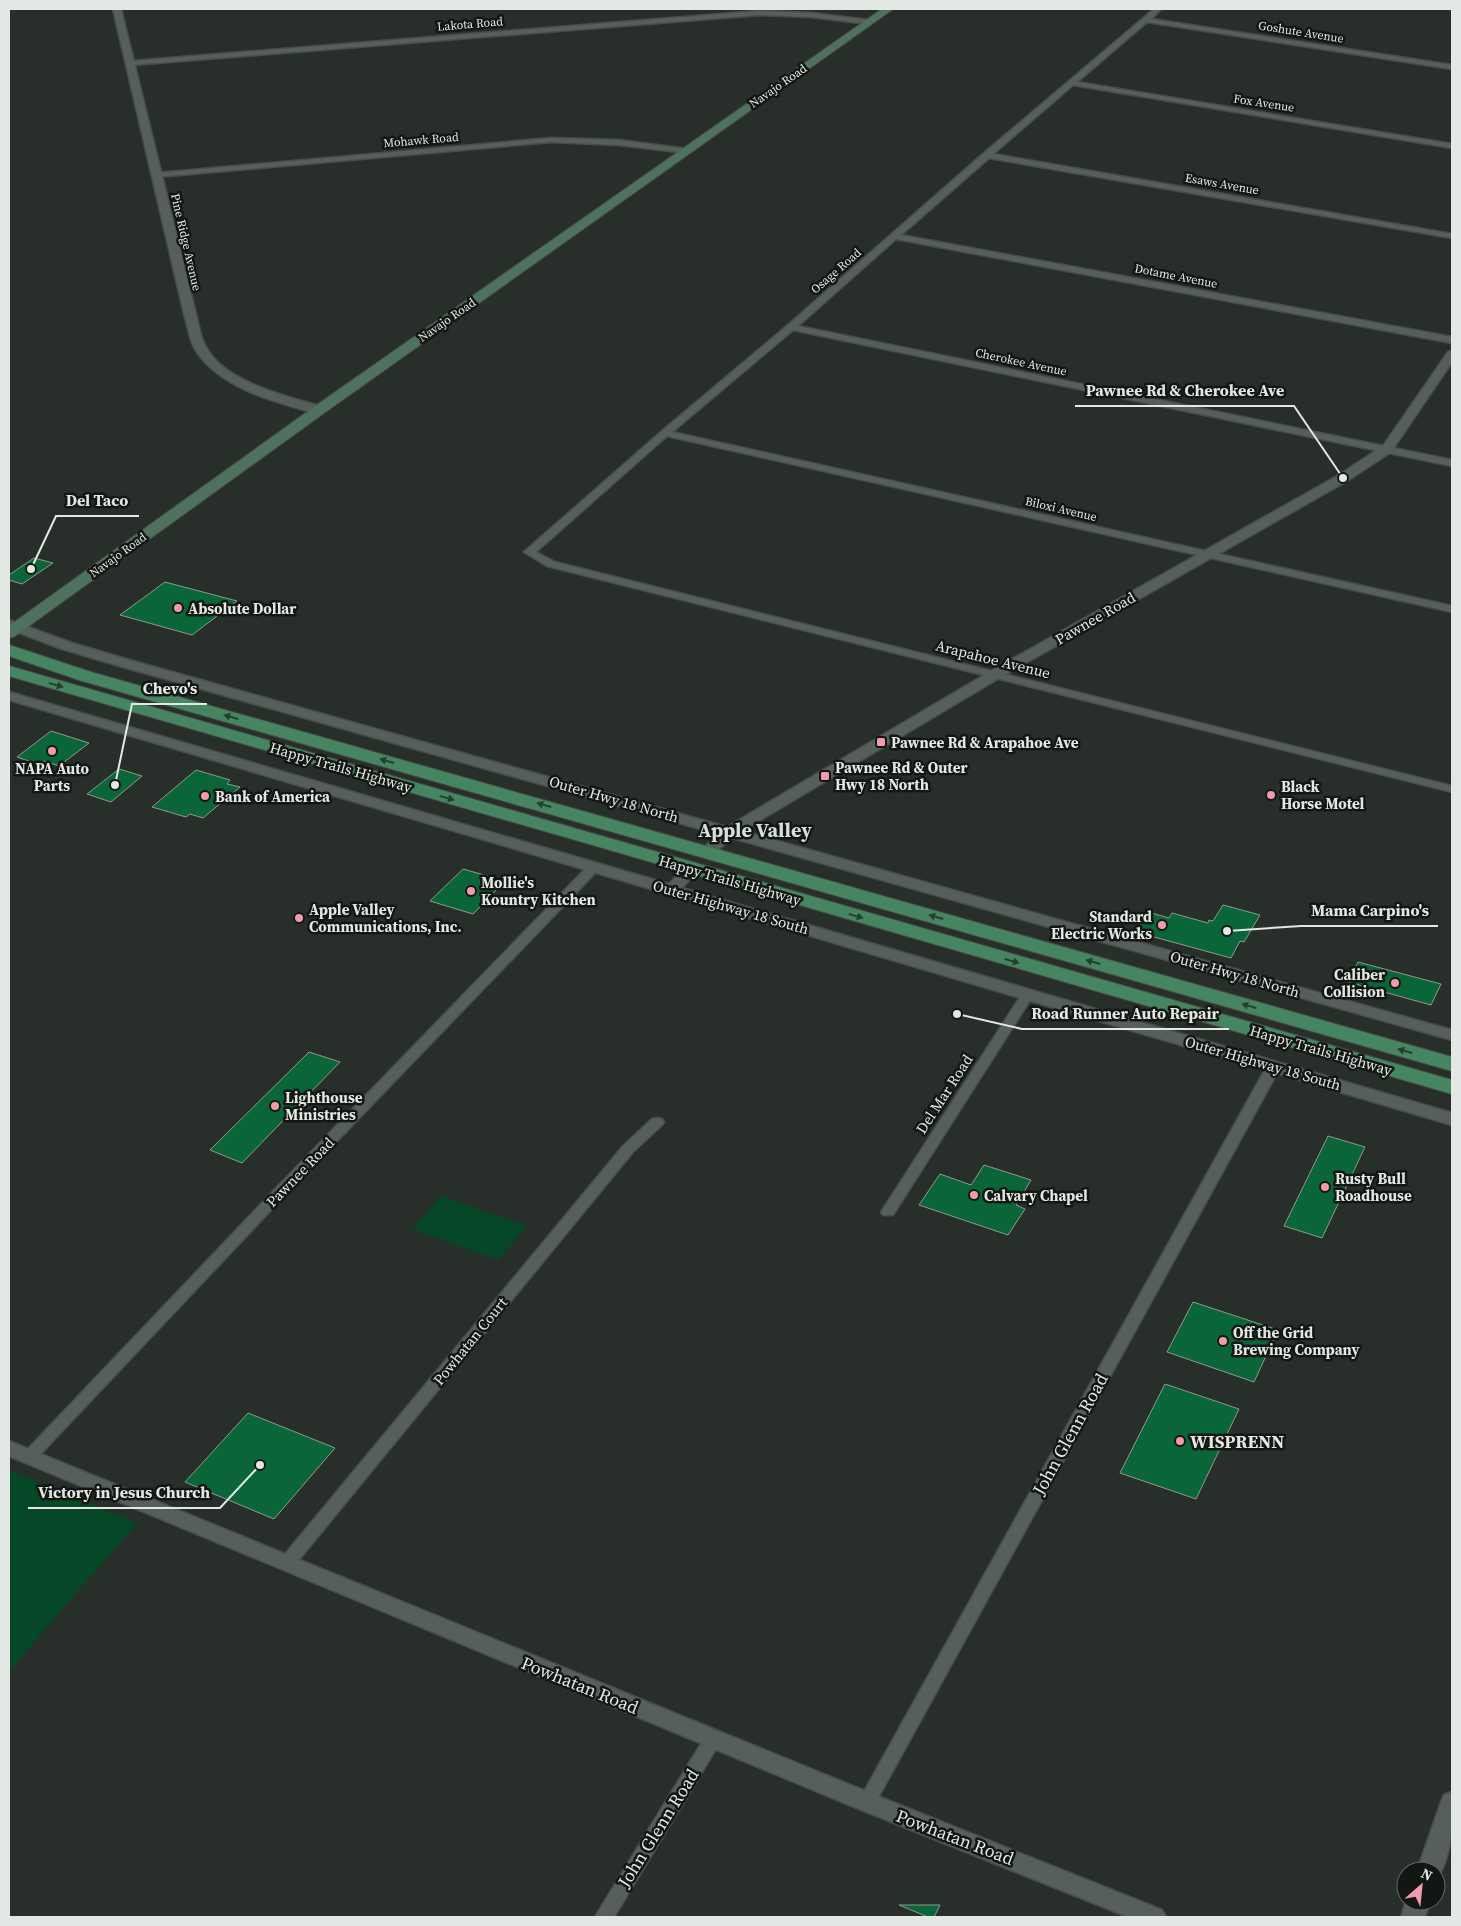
<svg xmlns="http://www.w3.org/2000/svg" width="1461" height="1926" font-family="'Source Serif 4',serif">
<rect width="100%" height="100%" fill="#282f2b"/>
<!-- green -->
<path fill="#054727" d="M441 1196 527 1226 498 1260 412 1229Z
M9 1470 137 1523 9 1671Z"/>
<!-- building -->
<path fill="#0a6539" stroke="#909892" d="M34 558 53 563 22 584 9 580V575Z
M165 582 237 601 192 635 120 615Z
M51 731 89 743 59 766 44 761 40 765 17 757Z
M119 769 142 776 111 802 87 794Z
M196 770 230 780 227 784 240 787 203 818 190 814 186 817 152 807Z
M463 869 505 881 473 914 430 901Z
M1223 905 1260 915 1244 942 1240 941 1231 958 1136 932 1148 912 1169 918 1172 913 1208 923 1209 920 1213 921Z
M1358 962 1441 984 1431 1005 1348 982Z
M309 1052 340 1062 242 1163 210 1150Z
M1328 1136 1365 1147 1322 1238 1284 1226Z
M984 1165 1031 1180 1016 1205 1025 1209 1008 1235 919 1205 940 1174 971 1185Z
M1193 1302 1278 1330 1254 1382 1167 1352Z
M1165 1384 1239 1409 1196 1499 1120 1473Z
M248 1413 335 1448 274 1519 185 1482Z
M899 1905H940L934 1917H928Z"/>
<g fill="none" stroke-linecap="round" stroke-linejoin="round">
<defs>
<path id="minor" d="M1154 9H1161L1151 19 1452 65V69L1147 22 1077 82 1452 144V148L1073 85 993 154 1452 234V238L989 158 901 235 1452 337V343L896 239 798 326 1452 460V466L793 330 672 432 1452 606V612L667 436 536 552 555 562 1452 786V792L547 566 524 552 662 431 788 325 984 153Z
M759 11 811 13 869 20 872 22 869 24 811 17 759 15 132 65 129 63 132 61Z
M551 138 619 140 687 149 691 151 687 153 619 145 551 142 157 177 153 175 157 173Z
M593 864 599 868 597 871 290 1190 34 1461 29 1463 24 1461 21 1457 24 1453 280 1184 589 865Z
M1028 990 1034 994 893 1215H883L881 1212 883 1209 1022 994Z
M1274 1062 1281 1066 873 1807 867 1809 861 1807 858 1802 861 1797 1267 1066Z
M657 1118 662 1119 664 1122 662 1125 633 1152 293 1567 287 1569 281 1567 279 1563 281 1559 623 1146 652 1119Z
M713 1732 719 1734 722 1739 719 1744 614 1917H595L707 1734Z"/>
<path id="tertiary" d="M113 9H121L196 314C199 325 200 337 206 347 224 382 288 397 323 407L325 410 323 413 319 414C278 403 221 389 196 351 189 340 188 326 184 314Z
M1452 351V362L1391 452 1347 481 1001 677 742 831 1452 1030V1040L732 838 713 854H703L700 851 718 834 123 667 62 649 9 629V620L72 643 133 661 727 827 991 671 1339 475 1383 446 1448 352Z
M9 692 669 884 686 866H696L699 869 682 888 1452 1113V1125L9 700Z
M9 1441 875 1795 1162 1910 1166 1917H1128L859 1809 9 1456Z
M1452 1792C1454 1816 1452 1860 1436 1879V1871H1417L1441 1802 1444 1795Z
M1406 1901H1430L1425 1917H1401Z"/>
<path id="secondary" d="M882 9H893L324 413 15 636 9 638V626L314 407Z"/>
<path id="primary" d="M9 645 91 672 1452 1057V1071L79 680 9 656Z
M9 666 1452 1080V1094L9 676Z"/>
</defs>
<!-- minor casing -->
<use href="#minor" stroke="#484d49" stroke-width="3"/>
<!-- tertiary casing -->
<use href="#tertiary" stroke="#484d49" stroke-width="3"/>
<!-- secondary casing -->
<use href="#secondary" stroke="#484d49" stroke-width="2"/>
<!-- primary casing -->
<use href="#primary" stroke="#484d49" stroke-width="2"/>
<!-- minor -->
<use href="#minor" fill="#575f5a" fill-rule="evenodd"/>
<!-- tertiary -->
<use href="#tertiary" fill="#575f5a" fill-rule="evenodd"/>
<!-- secondary -->
<use href="#secondary" fill="#4f725e" fill-rule="evenodd"/>
<!-- primary -->
<use href="#primary" fill="#468561" fill-rule="evenodd"/>
</g>
<!-- one-way arrows -->
<defs><path id="oneway-solid" d="M-6-.8H1V-3.2L6.5 0L1 3.2V.8H-6Z" transform="scale(1.25)"/></defs>
<g fill="#253e2f">
<use href="#oneway-solid" transform="translate(56 685) rotate(16)"/>
<use href="#oneway-solid" transform="translate(231 717) rotate(-164)"/>
<use href="#oneway-solid" transform="translate(387 761) rotate(-164)"/>
<use href="#oneway-solid" transform="translate(447 798) rotate(16)"/>
<use href="#oneway-solid" transform="translate(544 805) rotate(-164)"/>
<use href="#oneway-solid" transform="translate(856 916) rotate(16)"/>
<use href="#oneway-solid" transform="translate(936 917) rotate(-164)"/>
<use href="#oneway-solid" transform="translate(1012 961) rotate(16)"/>
<use href="#oneway-solid" transform="translate(1093 962) rotate(-164)"/>
<use href="#oneway-solid" transform="translate(1249 1006) rotate(-164)"/>
<use href="#oneway-solid" transform="translate(1405 1051) rotate(-164)"/>
</g>
<!-- markers -->
<g fill="#f29aae" stroke="#131714" stroke-width="2">
<circle cx="178" cy="608" r="5"/>
<rect x="876" y="737" width="10" height="10" rx="2.5"/>
<circle cx="52" cy="751" r="5"/>
<rect x="820" y="771" width="10" height="10" rx="2.5"/>
<circle cx="1271" cy="795" r="5"/>
<circle cx="205" cy="796" r="5"/>
<circle cx="471" cy="891" r="5"/>
<circle cx="299" cy="918" r="5"/>
<circle cx="1162" cy="925" r="5"/>
<circle cx="1395" cy="983" r="5"/>
<circle cx="275" cy="1106" r="5"/>
<circle cx="1325" cy="1187" r="5"/>
<circle cx="974" cy="1195" r="5"/>
<circle cx="1223" cy="1341" r="5"/>
<circle cx="1180" cy="1441" r="5"/>
</g>
<g text-anchor="middle" dominant-baseline="central" stroke-width="5" stroke-linejoin="round" paint-order="stroke">
<!-- far-street labels -->
<g font-size="12" fill="#e3e8e4" stroke="#131714">
<text transform="translate(470 24) rotate(-5)">Lakota Road</text>
<text transform="translate(1301 32) rotate(9)">Goshute Avenue</text>
<text transform="translate(778 86) rotate(-35)">Navajo Road</text>
<text transform="translate(1264 103) rotate(9)">Fox Avenue</text>
<text transform="translate(421 140) rotate(-5)">Mohawk Road</text>
<text transform="translate(1222 184) rotate(10)">Esaws Avenue</text>
<text transform="translate(186 242) rotate(77)">Pine Ridge Avenue</text>
<text transform="translate(836 271) rotate(-41)">Osage Road</text>
<text transform="translate(1176 276) rotate(11)">Dotame Avenue</text>
<text transform="translate(447 320) rotate(-35)">Navajo Road</text>
<text transform="translate(1021 362) rotate(12)">Cherokee Avenue</text>
<text transform="translate(1061 509) rotate(13)">Biloxi Avenue</text>
<text transform="translate(118 555) rotate(-36)">Navajo Road</text>
</g>
<!-- poi labels -->
<g font-size="15" font-weight="bold" fill="#e3e8e4" stroke="#131714" text-anchor="start">
<text x="188" y="608">Absolute Dollar</text>
<text x="891" y="742">Pawnee Rd &amp; Arapahoe Ave</text>
<text x="835" y="767">Pawnee Rd &amp; Outer<tspan x="835" dy="17">Hwy 18 North</tspan></text>
<text x="52" y="768" text-anchor="middle">NAPA Auto<tspan x="52" dy="17">Parts</tspan></text>
<text x="1281" y="786">Black<tspan x="1281" dy="17">Horse Motel</tspan></text>
<text x="215" y="796">Bank of America</text>
<text x="481" y="882">Mollie's<tspan x="481" dy="17">Kountry Kitchen</tspan></text>
<text x="309" y="909">Apple Valley<tspan x="309" dy="17">Communications, Inc.</tspan></text>
<text x="1152" y="916" text-anchor="end">Standard<tspan x="1152" dy="17">Electric Works</tspan></text>
<text x="1385" y="974" text-anchor="end">Caliber<tspan x="1385" dy="17">Collision</tspan></text>
<text x="285" y="1097">Lighthouse<tspan x="285" dy="17">Ministries</tspan></text>
<text x="1335" y="1178">Rusty Bull<tspan x="1335" dy="17">Roadhouse</tspan></text>
<text x="984" y="1195">Calvary Chapel</text>
<text x="1233" y="1332">Off the Grid<tspan x="1233" dy="17">Brewing Company</tspan></text>
</g>
<!-- street labels -->
<g font-size="15" fill="#e3e8e4" stroke="#131714">
<text transform="translate(1095 618) rotate(-30)">Pawnee Road</text>
<text transform="translate(993 659) rotate(14)">Arapahoe Avenue</text>
<text transform="translate(341 767) rotate(16)">Happy Trails Highway</text>
<text transform="translate(614 799) rotate(16)">Outer Hwy 18 North</text>
<text transform="translate(730 880) rotate(16)">Happy Trails Highway</text>
<text transform="translate(731 907) rotate(16)">Outer Highway 18 South</text>
<text transform="translate(1235 974) rotate(16)">Outer Hwy 18 North</text>
<text transform="translate(1321 1050) rotate(16)">Happy Trails Highway</text>
<text transform="translate(1263 1063) rotate(16)">Outer Highway 18 South</text>
<text transform="translate(944 1094) rotate(-57)">Del Mar Road</text>
<text transform="translate(300 1172) rotate(-46)">Pawnee Road</text>
<text transform="translate(470 1341) rotate(-51)">Powhatan Court</text>
</g>
<!-- near-street labels -->
<g font-size="18" fill="#e3e8e4" stroke="#131714">
<text transform="translate(1070 1434) rotate(-61)">John Glenn Road</text>
<text transform="translate(580 1685) rotate(22)">Powhatan Road</text>
<text transform="translate(658 1828) rotate(-58)">John Glenn Road</text>
<text transform="translate(955 1837) rotate(21)">Powhatan Road</text>
</g>
<!-- near-poi labels -->
<g font-size="18" font-weight="bold" fill="#e3e8e4" stroke="#131714" text-anchor="start">
<text x="1190" y="1441">WISPRENN</text>
</g>
<!-- district labels -->
<g font-size="20" font-weight="bold" fill="#d7e0da" stroke="#131714">
<text x="755" y="830">Apple Valley</text>
</g>
</g>
<!-- callouts -->
<path fill="none" stroke="#e3e8e4" stroke-width="2" d="M1343 478L1294 406H1075M31 569L56 516H139M115 785L132 704H207M1227 931L1301 926H1438M957 1014L1022 1029H1229M260 1465L220 1508H28"/>
<g fill="#e3e8e4" stroke="#131714" stroke-width="2">
<circle cx="1343" cy="478" r="5"/>
<circle cx="31" cy="569" r="5"/>
<circle cx="115" cy="785" r="5"/>
<circle cx="1227" cy="931" r="5"/>
<circle cx="957" cy="1014" r="5"/>
<circle cx="260" cy="1465" r="5"/>
</g>
<g font-size="16" text-anchor="middle" font-weight="bold" fill="#e3e8e4" stroke="#131714" stroke-width="5" stroke-linejoin="round" paint-order="stroke">
<text x="1185" y="396">Pawnee Rd &amp; Cherokee Ave</text>
<text x="97" y="506">Del Taco</text>
<text x="170" y="694">Chevo's</text>
<text x="1370" y="916">Mama Carpino's</text>
<text x="1125" y="1019">Road Runner Auto Repair</text>
<text x="124" y="1498">Victory in Jesus Church</text>
</g>
<!-- border -->
<rect width="1461" height="1926" fill="none" stroke="#e3e8e4" stroke-width="20"/>
<!-- north arrow -->
<g transform="translate(1421 1886) rotate(27)"><circle r="24" fill="#131714" stroke="#666b67"/>
<path d="M0-4L9 19L0 12L-9 19Z" fill="#f29aae"/>
<text y="-8" font-size="14" font-weight="bold" text-anchor="middle" fill="#e3e8e4">N</text>
</g>
</svg>
